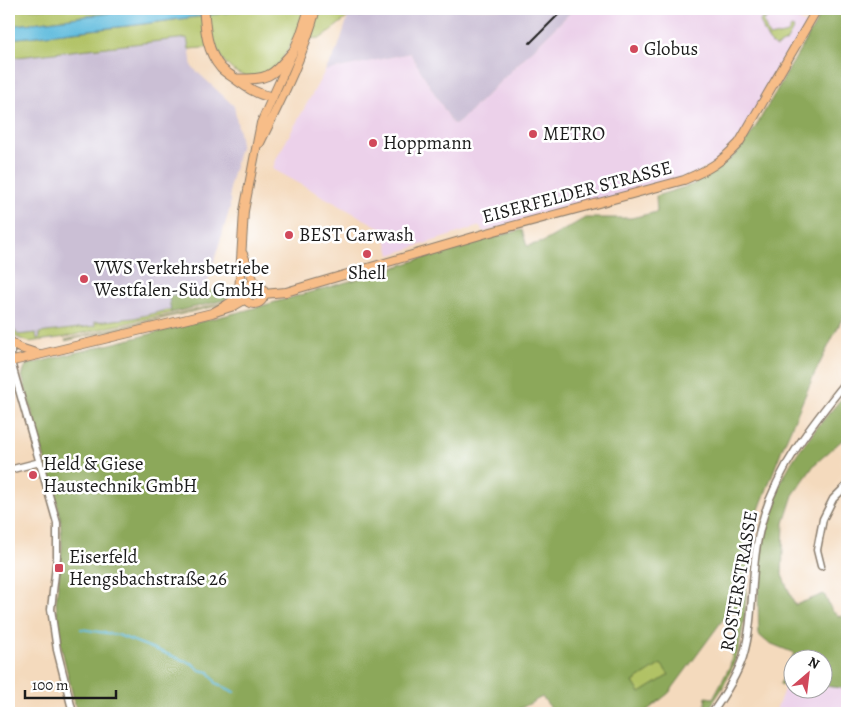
<svg xmlns="http://www.w3.org/2000/svg" width="856" height="722" font-family="Alegreya,serif">
<rect width="100%" height="100%" fill="#fff"/>
<filter id="ink" filterUnits="userSpaceOnUse"><feTurbulence type="fractalNoise" baseFrequency=".02" numOctaves="2"/><feDisplacementMap in="SourceGraphic" scale="10" xChannelSelector="R" yChannelSelector="G"/><feConvolveMatrix kernelMatrix="1 2 1 2 8 2 1 2 1" color-interpolation-filters="sRGB"/></filter>
<filter id="wash" filterUnits="userSpaceOnUse"><feTurbulence type="fractalNoise" baseFrequency=".0096" numOctaves="4" result="noise"/><feDisplacementMap in="SourceGraphic" scale="20" xChannelSelector="R" yChannelSelector="G"/><feGaussianBlur stdDeviation="1.12" result="paint"/><feColorMatrix in="noise" values="0 0 0 0 0 0 0 0 0 0 0 0 0 0 0 0 0 1.4 0 .05"/><feComposite in="paint" operator="in"/></filter>
<g filter="url(#wash)">
<rect width="100%" height="100%" fill="#f4dabd"/>
<!-- built -->
<path fill="#ecd1ea" d="M574 9H774L808 25 751 124 726 157 684 180 483 232 480 226 390 255 384 230 273 169 275 161 325 71 410 53 453 124 458 123Z
M788 679 793 682 794 690H824V686L841 688 847 693V713H775Z"/>
<!-- industrial -->
<path fill="#cbbfd5" d="M396 9H574L458 123 453 124 410 53 325 71 338 48 348 17 382 14Z
M774 9H808L801 20H797Z
M188 38 192 67 234 106 241 143 230 185V208L205 291 169 296 171 313 52 340 29 342 17 339 9 327V58Z"/>
<!-- green -->
<path fill="#b1c265" stroke="#666f40" d="M9 9H142L9 26Z
M254 9H396L382 14 348 17 321 38 293 40C286 52 281 65 269 72 246 86 224 68 216 47L189 49 187 38 9 58V39L136 25Z
M763 17 767 19 763 20 769 37 788 33 791 27 794 28 786 42 776 47C767 42 764 31 760 21Z
M227 302 212 307 65 341V340Z
M167 310H171V313L66 337 29 342 16 337 9 327V322L18 335 36 333 37 339 40 338 39 333 95 326V322L134 318Z
M661 663 669 675 640 694 633 682Z"/>
<!-- forest -->
<path fill="#8ca85a" stroke="#54623b" fill-rule="evenodd" d="M824 9H847V309L813 377 782 449 754 523 747 576 745 615 739 649 733 666 722 689 708 710 705 704 706 697 713 698 730 666 739 616 730 610 669 693 644 713H555L542 697 512 713H77L61 646 56 603 62 547 60 515 22 376 26 365 247 310 368 276 466 244 522 230 527 246 543 242 585 218H631L657 212 656 196 694 184 711 174 735 155 752 133ZM661 664 669 675 640 693 633 682Z
M205 291H231L225 300 171 313 169 296Z
M847 392V436L815 464 793 495 784 523 782 575 795 605 824 594 832 611 840 617 847 612V693L841 688 824 686V660H794L793 682 788 679 785 686 780 684 794 653 767 642 759 635C757 576 757 529 785 474 799 446 827 416 847 392Z"/>
<!-- water -->
<path fill="#5fbbdd" stroke="#3e6c7c" d="M142 9H254L136 25 9 39V26Z"/>
<g fill="none" stroke-linecap="round" stroke-linejoin="round">
<!-- stream -->
<path stroke="#5fbbdd" stroke-width="2" d="M81 629 118 635 193 664 199 670 209 672 216 683 234 692
M253 708 260 713"/>
</g>
</g>
<g filter="url(#ink)">
<g fill="none" stroke-linecap="round" stroke-linejoin="round">
<defs>
<path id="minor" d="M9 346 11 350V362L57 523V557L51 609 57 650 73 713
M9 470 40 462
M821 566 817 550 823 519 833 499 847 485
M712 713C724 696 736 678 743 657 756 614 749 566 762 522 777 468 812 424 847 381"/>
<path id="major" d="M260 143C282 98 303 57 316 9
M243 254 255 284
M244 294a10 10 0 1 1 20 0a10 10 0 1 1-20 0Z
M263 294 286 292 487 233 684 180C710 169 720 163 739 143L817 9
M212 313C222 307 234 303 239 292L244 211 261 123 300 36 309 9
M9 340 17 347 39 354
M9 362 212 313 234 306 246 299"/>
<path id="highway" d="M204 9C205 29 207 52 221 68 226 73 232 76 237 80 248 88 258 95 272 97
M236 79C269 79 270 78 292 53"/>
</defs>
<!-- minor casing -->
<use href="#minor" stroke="#887b6c" stroke-width="9"/>
<!-- major casing -->
<use href="#major" stroke="#887b6c" stroke-width="10"/>
<!-- highway casing -->
<use href="#highway" stroke="#887b6c" stroke-width="11"/>
<!-- minor -->
<use href="#minor" stroke="#fff" stroke-width="6"/>
<!-- major -->
<use href="#major" stroke="#f7bd88" stroke-width="8"/>
<!-- highway -->
<use href="#highway" stroke="#f7bd88" stroke-width="9"/>
<!-- rail -->
<path stroke="#1c1c1c" stroke-width="2" d="M530 43 564 9"/>
</g>
</g>
<!-- markers -->
<g fill="#d1495b" stroke="#fff" stroke-width="2">
<circle cx="634" cy="49" r="5"/>
<circle cx="533" cy="134" r="5"/>
<circle cx="373" cy="143" r="5"/>
<circle cx="289" cy="235" r="5"/>
<circle cx="367" cy="254" r="5"/>
<circle cx="84" cy="279" r="5"/>
<circle cx="33" cy="475" r="5"/>
<rect x="54" y="563" width="10" height="10" rx="2.5"/>
</g>
<g text-anchor="middle" dominant-baseline="central" stroke-width="5" stroke-linejoin="round" paint-order="stroke">
<!-- poi labels -->
<g font-size="19" fill="#1c1c1c" stroke="#fff" text-anchor="start">
<text x="644" y="49">Globus</text>
<text x="543" y="134">METRO</text>
<text x="383" y="143">Hoppmann</text>
<text x="299" y="235">BEST Carwash</text>
<text x="94" y="268">VWS Verkehrsbetriebe<tspan x="94" dy="22">Westfalen-Süd GmbH</tspan></text>
<text x="367" y="273" text-anchor="middle">Shell</text>
<text x="43" y="464">Held &amp; Giese<tspan x="43" dy="22">Haustechnik GmbH</tspan></text>
<text x="69" y="557">Eiserfeld<tspan x="69" dy="22">Hengsbachstraße 26</tspan></text>
</g>
<!-- street labels -->
<g font-size="19" fill="#1c1c1c" stroke="#fff">
<text transform="translate(577 192) rotate(-15)">EISERFELDER STRASSE</text>
<text transform="translate(739 581) rotate(-80)">ROSTERSTRASSE</text>
</g>
</g>
<!-- margin -->
<rect width="856" height="722" fill="none" stroke="#fff" stroke-width="30"/>
<!-- north arrow -->
<g transform="translate(808 674) rotate(28)"><circle r="24" fill="#ffffff" stroke="#a4a4a4"/>
<path d="M0-4L9 19L0 12L-9 19Z" fill="#d1495b"/>
<text y="-8" font-size="14" font-weight="bold" text-anchor="middle" fill="#1c1c1c">N</text>
</g>
<!-- scale -->
<path d="M25 690v8h91v-8" fill="none" stroke="#1c1c1c" stroke-width="2.5"/>
<text x="32" y="690" font-size="15" fill="#1c1c1c" stroke="#ffffff" stroke-width="4" paint-order="stroke">100 m</text>
</svg>
